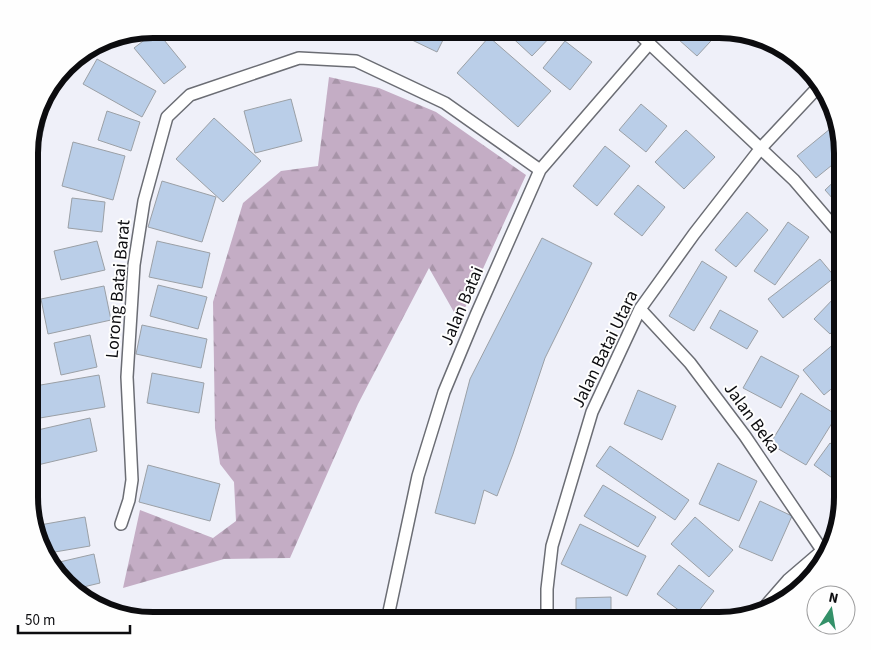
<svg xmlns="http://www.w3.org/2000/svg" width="871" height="650" font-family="'Source Sans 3',sans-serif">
<defs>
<pattern id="forest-firs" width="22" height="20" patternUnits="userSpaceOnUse" patternTransform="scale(1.25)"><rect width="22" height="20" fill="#c4adc5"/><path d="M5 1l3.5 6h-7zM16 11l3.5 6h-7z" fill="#a794a8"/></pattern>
</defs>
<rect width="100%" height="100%" fill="#eff0f9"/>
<!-- forest -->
<path fill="url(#forest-firs)" d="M329 77 379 88 436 112 526 175 459 321 429 268 358 404 290 558 224 559 123 588 140 510 213 538 236 521 234 482 220 464 215 428 213 302 243 203 281 171 318 166Z"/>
<!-- building -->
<path fill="#bacee8" stroke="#9ba0a6" d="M687 29H722L697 56 678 39Z
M505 31H556L532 56Z
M416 32H447L437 52 412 40Z
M151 35H160L186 67 164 84 134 48Z
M489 37 551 91 518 127 457 73Z
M565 41 592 62 570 90 543 68Z
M97 59 156 91 142 117 83 84Z
M291 99 302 141 255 153 244 111Z
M641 104 667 126 646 152 619 130Z
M107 111 140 122 131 151 98 140Z
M47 114 30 189V136L37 116Z
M214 118 261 161 223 202 176 159Z
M836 124 842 157 816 178 797 156Z
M686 130 715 157 684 189 655 162Z
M73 142 125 156 113 200 62 186Z
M605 146 630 166 597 206 573 186Z
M842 174V209L825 190Z
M162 181 216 197 202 242 148 227Z
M638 185 665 207 642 236 614 214Z
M72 198 105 202 102 232 68 228Z
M747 212 768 230 736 267 715 250Z
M788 222 809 237 775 285 754 271Z
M542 238 592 263 545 358 513 454 497 496 484 490 475 524 435 513 470 379Z
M97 241 105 270 61 280 54 251Z
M157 241 210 253 202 288 149 277Z
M820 259 835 277 783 318 768 299Z
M702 261 727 277 694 331 669 316Z
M158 285 207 297 198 329 150 316Z
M104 286 111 320 48 334 41 299Z
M836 296 842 302V321L830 334 814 319Z
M720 310 758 331 747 349 710 328Z
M142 325 207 339 201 368 136 354Z
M90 335 97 367 61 375 54 343Z
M842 337V380L824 395 803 370Z
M761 356 799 376 781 408 743 388Z
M152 373 204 383 199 413 147 403Z
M99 375 105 407 34 419 29 387Z
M638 390 676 406 662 440 624 424Z
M801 393 837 415 806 465 770 444Z
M90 418 97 451 29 467V432Z
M830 443 842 452V485L814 465Z
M610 446 689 500 675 520 596 466Z
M718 463 757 481 739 521 699 504Z
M148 465 220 484 210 521 139 502Z
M603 485 656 517 638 547 584 516Z
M760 501 792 516 772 561 739 547Z
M85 517 90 546 43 554 34 526Z
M695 517 733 550 709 577 671 544Z
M580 524 646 556 627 596 561 564Z
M94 554 100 583 71 590 51 564Z
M679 565 714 591 692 620 657 594Z
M611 597V621H576V598Z
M455 610 464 621H442Z"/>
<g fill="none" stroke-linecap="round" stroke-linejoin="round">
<defs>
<path id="street" d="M635 30 794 180 842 236
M640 309 690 363 745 436 826 556
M121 524 129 500 132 480 127 377 134 265 144 201 167 117 190 95 299 58 356 61 445 103 540 170
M761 611 788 580 823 550
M387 621 418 476 444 392 476 315 540 170 649 44
M547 621V589L552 546 592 412 640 309 694 234 761 148 820 85"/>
</defs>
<!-- street casing -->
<use href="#street" stroke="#6b6d74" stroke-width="14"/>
<!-- street -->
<use href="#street" stroke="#fff" stroke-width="11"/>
</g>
<g text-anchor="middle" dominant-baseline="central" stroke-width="4" stroke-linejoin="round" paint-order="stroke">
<!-- street labels -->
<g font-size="18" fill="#0c0c0f" stroke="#fefefe">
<text transform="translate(118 289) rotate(-85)">Lorong Batai Barat</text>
<text transform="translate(462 306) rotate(-67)">Jalan Batai</text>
<text transform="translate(605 349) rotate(-64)">Jalan Batai Utara</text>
<text transform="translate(752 418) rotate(54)">Jalan Beka</text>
</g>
</g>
<!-- crop -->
<path d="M0 0H871V650H0ZM153 38H719A115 115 0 0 1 834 153V497A115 115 0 0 1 719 612H153A115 115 0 0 1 38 497V153A115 115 0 0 1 153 38Z" fill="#fefefe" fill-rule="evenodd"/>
<path fill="none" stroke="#0c0c0f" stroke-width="6" d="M153 38H719A115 115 0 0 1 834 153V497A115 115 0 0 1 719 612H153A115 115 0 0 1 38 497V153A115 115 0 0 1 153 38Z"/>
<!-- north arrow -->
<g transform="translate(831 610) rotate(12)"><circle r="24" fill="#fefefe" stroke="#9d9d9e"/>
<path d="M0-4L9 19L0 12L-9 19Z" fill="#349169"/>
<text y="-8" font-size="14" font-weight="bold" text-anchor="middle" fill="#0c0c0f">N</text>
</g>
<!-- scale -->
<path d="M18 625v8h112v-8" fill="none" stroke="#0c0c0f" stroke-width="2.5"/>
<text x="25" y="625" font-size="15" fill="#0c0c0f" stroke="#fefefe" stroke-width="4" paint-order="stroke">50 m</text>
</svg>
